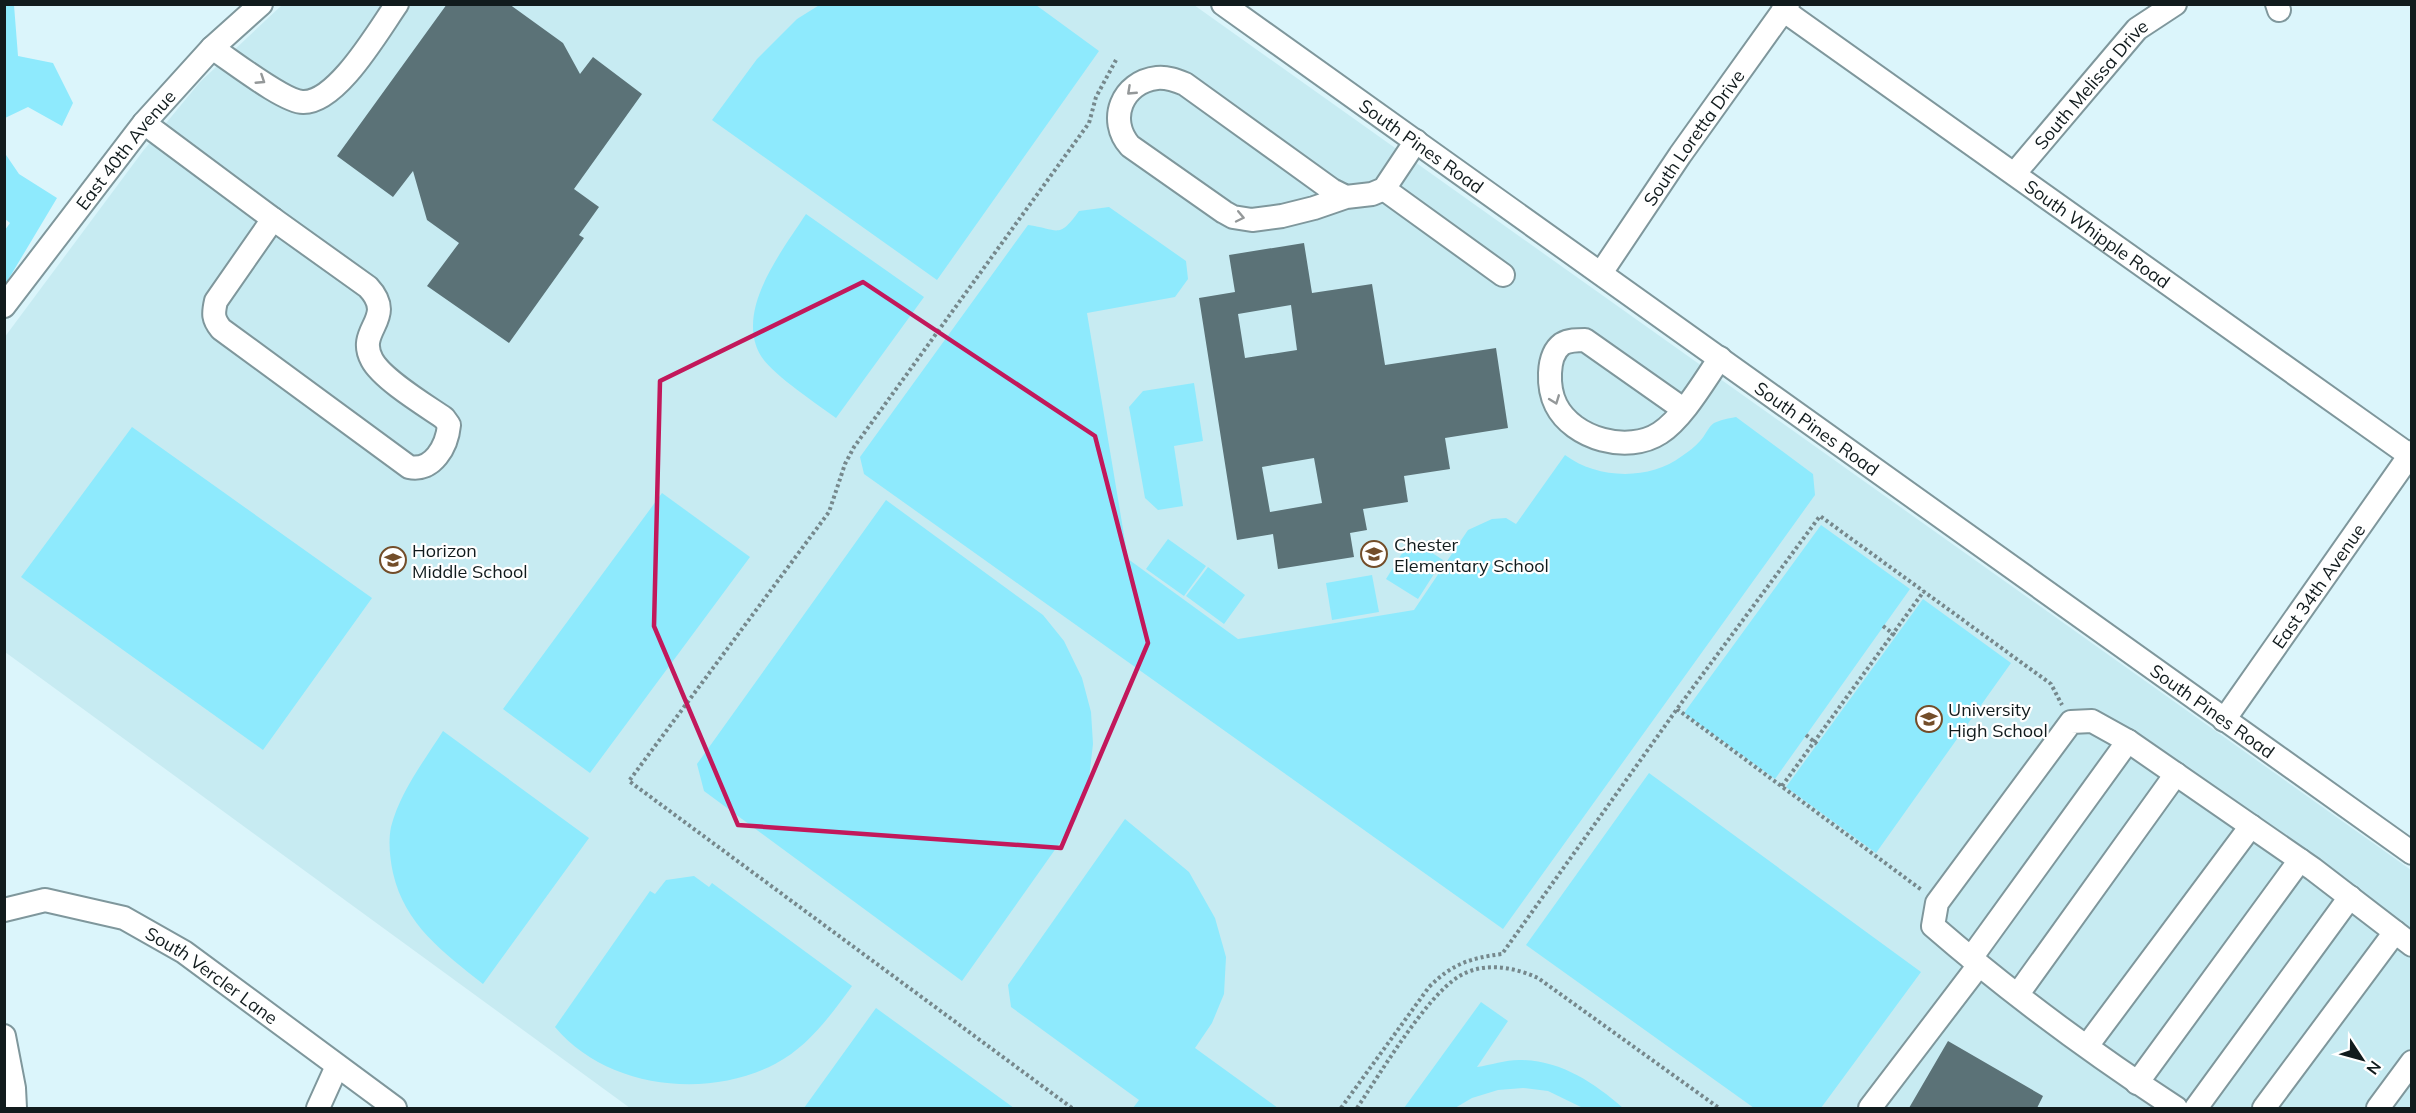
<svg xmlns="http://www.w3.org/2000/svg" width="2416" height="1113" font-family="Mulish,sans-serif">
<rect width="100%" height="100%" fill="#dbf5fb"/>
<!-- built -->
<path fill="#c7ebf2" d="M282 5H1194L2411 870V1108H630L5 652 4 338 143 151 200 82Z"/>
<!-- green -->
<path fill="#8eeafd" d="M821 4 1036 5 1099 51 937 280 712 120 757 59 797 19Z
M4 5H14L18 56 53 63 73 103 62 126 28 107 5 118Z
M4 152 19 174 57 198 5 285V230L10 223 5 219Z
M1109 207 1186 261 1188 279 1175 297 1087 313 1128 559 1238 639 1414 610 1468 530 1492 519 1506 518 1516 524 1565 455C1597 479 1649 481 1682 456 1688 452 1695 447 1700 441 1705 436 1708 427 1714 423 1720 420 1730 418 1736 417L1813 474 1815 495 1503 929 864 474 860 457 1028 225C1059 229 1058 240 1079 211Z
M806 214 924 297 836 418C817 404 773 375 761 356 734 311 782 251 806 214Z
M1194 383 1203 441 1174 446 1183 506 1158 510 1145 498 1129 407 1143 391Z
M132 427 372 598 263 750 21 577Z
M662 493 750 557 590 773 503 709Z
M886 500 1043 615 1064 641 1082 678 1091 712 1093 744 1089 778 1076 820 962 981 704 791 697 764Z
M1821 525 1910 589 1775 779 1684 713Z
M1168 539 1206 566 1184 596 1146 569Z
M1411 539 1443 560 1418 599 1386 579Z
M1208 567 1245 595 1224 624 1186 596Z
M1372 575 1379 612 1332 620 1326 583Z
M1923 599 2011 663 1876 853 1786 787Z
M443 731 589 838 483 984C443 952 405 925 393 873 390 859 388 842 391 827 400 792 424 761 443 731Z
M1649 773 1921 972 1821 1108H1754L1526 945Z
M1125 819 1189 872 1215 918 1226 957 1224 994 1212 1023 1195 1048 1278 1108H1133L1139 1100 1011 1007 1008 985Z
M694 876 709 887 712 883 852 986C830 1016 809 1046 775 1064 706 1100 606 1088 555 1027L650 891 655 894 666 880Z
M1481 1002 1508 1021 1477 1067C1491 1065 1505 1060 1519 1060 1560 1060 1593 1082 1623 1108H1583L1548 1091 1523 1088 1498 1090 1472 1098 1455 1108H1404Z
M876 1008 1014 1108H804Z"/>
<!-- building -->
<path fill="#5b7277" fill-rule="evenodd" d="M447 4H509L563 43 580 74 593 57 642 94 574 189 599 207 579 235 584 238 509 343 427 286 459 243 427 220 413 171 393 197 337 156Z
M1304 243 1312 293 1372 284 1385 365 1496 348 1508 428 1445 438 1450 469 1404 476 1408 502 1363 509 1367 530 1350 533 1354 557 1278 569 1273 534 1237 540 1199 298 1235 292 1229 255ZM1291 305 1297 350 1245 358 1238 314ZM1314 458 1322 503 1270 512 1262 467Z
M1948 1041 2043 1096 2037 1108H1909Z"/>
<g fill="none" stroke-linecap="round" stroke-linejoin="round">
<defs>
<g id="minor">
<path id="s1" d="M1223 4 2412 853"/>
<path d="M2277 4 2279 10"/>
<path id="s2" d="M1783 10 2412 457"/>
<path d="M212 48C231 60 284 102 303 102 337 103 378 31 397 4"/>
<path d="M144 123 273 219"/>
<path id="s3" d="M2015 173 2137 29 2175 4"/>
<path d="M1384 189 1503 275"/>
<path d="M1346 197 1332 190 1185 84C1175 80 1167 77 1157 78 1122 82 1107 120 1130 146L1224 212 1233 217 1252 220 1282 216 1314 208 1346 197 1372 194 1384 189 1416 141"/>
<path d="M273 219 368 287C398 319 355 329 372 360 382 379 425 405 444 418L449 425C447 446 433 472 409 467L221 329C213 319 213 314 216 301Z"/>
<path id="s4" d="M1601 273 1680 155 1788 4"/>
<path id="s5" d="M4 306 144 123 212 48 261 4"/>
<path d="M1683 409 1585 340C1577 340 1569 340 1562 344 1546 356 1548 389 1556 405 1573 439 1628 454 1660 433 1683 418 1704 381 1720 358"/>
<path id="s6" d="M2224 720 2412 452"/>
<path id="s7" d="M4 910 45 900 124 918 184 952 395 1108"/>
<path d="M1971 958 2128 741"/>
<path d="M2018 994 2176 774"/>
<path d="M4 1036 14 1088 15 1108"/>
<path d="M2087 1046 2251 826"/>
<path d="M2137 1083 2300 860"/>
<path d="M318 1108 337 1066"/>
<path d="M1870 1108 1979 965"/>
<path d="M2176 1108C2092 1053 2009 992 1933 926L1937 903 2071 722 2092 721 2128 741 2313 869 2412 945"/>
<path d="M2196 1108 2350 897"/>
<path d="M2264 1108 2395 932"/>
<path d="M2378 1108 2412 1062"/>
</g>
</defs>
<!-- minor casing -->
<use href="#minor" stroke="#7f979c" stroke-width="26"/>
<!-- path -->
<path stroke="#76888c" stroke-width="4" stroke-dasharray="3 3" stroke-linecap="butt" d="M1883 626 1896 636
M1677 709 1923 891
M1806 735 1817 744
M1782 786 1924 591
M1072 1108 629 781 829 512 845 464 854 447 1089 123 1096 97 1116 60
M1341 1108 1429 987C1452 964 1470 958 1502 954L1677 709 1820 516 2051 684 2062 705
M1357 1108C1380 1074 1425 998 1458 977 1483 961 1514 967 1538 978L1719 1108"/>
<!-- minor -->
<use href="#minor" stroke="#fff" stroke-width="22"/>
</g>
<!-- one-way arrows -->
<defs><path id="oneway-chevron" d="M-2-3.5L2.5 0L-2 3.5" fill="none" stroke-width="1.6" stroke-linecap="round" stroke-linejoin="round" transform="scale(1.5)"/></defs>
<g stroke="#949899">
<use href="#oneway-chevron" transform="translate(261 80) rotate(33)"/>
<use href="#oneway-chevron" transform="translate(1131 91) rotate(137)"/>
<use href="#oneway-chevron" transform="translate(1240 217) rotate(12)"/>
<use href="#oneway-chevron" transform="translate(1555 400) rotate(69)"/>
</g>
<!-- marked area -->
<path fill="none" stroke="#c2185b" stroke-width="4.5" stroke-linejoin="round" d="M863 282 1095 436 1148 643 1061 848 738 825 654 626 660 381Z"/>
<!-- icons -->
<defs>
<symbol id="school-ring" viewBox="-11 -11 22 22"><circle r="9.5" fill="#fff" stroke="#734d29" stroke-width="1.5"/><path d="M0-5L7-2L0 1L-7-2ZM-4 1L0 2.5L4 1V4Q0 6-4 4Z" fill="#734d29"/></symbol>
</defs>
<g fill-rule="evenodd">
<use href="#school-ring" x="1359" y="539" width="30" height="30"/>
<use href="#school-ring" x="378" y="545" width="30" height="30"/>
<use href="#school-ring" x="1914" y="704" width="30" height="30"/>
</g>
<g text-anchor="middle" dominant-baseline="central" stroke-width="4.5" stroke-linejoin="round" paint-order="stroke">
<!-- street labels -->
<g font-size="18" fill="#111b1d" stroke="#fff">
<text stroke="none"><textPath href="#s3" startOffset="117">South Melissa Drive</textPath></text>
<text stroke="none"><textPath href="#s4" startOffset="164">South Loretta Drive</textPath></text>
<text stroke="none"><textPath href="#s1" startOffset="244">South Pines Road</textPath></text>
<text stroke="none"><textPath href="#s5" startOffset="198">East 40th Avenue</textPath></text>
<text stroke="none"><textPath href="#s2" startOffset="386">South Whipple Road</textPath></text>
<text stroke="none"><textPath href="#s1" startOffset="730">South Pines Road</textPath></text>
<text stroke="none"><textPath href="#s6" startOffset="164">East 34th Avenue</textPath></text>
<text stroke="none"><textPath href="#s1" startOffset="1216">South Pines Road</textPath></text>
<text stroke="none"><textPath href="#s7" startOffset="228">South Vercler Lane</textPath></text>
</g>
<!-- poi labels -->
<g font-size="18" fill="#111b1d" stroke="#fff" text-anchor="start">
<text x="1394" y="544">Chester<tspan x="1394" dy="21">Elementary School</tspan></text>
<text x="412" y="550">Horizon<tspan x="412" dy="21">Middle School</tspan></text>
<text x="1948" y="709">University<tspan x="1948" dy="21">High School</tspan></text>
</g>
</g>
<!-- border -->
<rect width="2416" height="1113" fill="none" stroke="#111b1d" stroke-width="12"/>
<!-- north arrow -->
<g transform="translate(2362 1059) rotate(126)" stroke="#ffffff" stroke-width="4.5" paint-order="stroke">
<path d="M0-4.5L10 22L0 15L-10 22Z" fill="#111b1d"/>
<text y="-9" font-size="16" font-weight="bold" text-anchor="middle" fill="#111b1d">N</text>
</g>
</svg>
